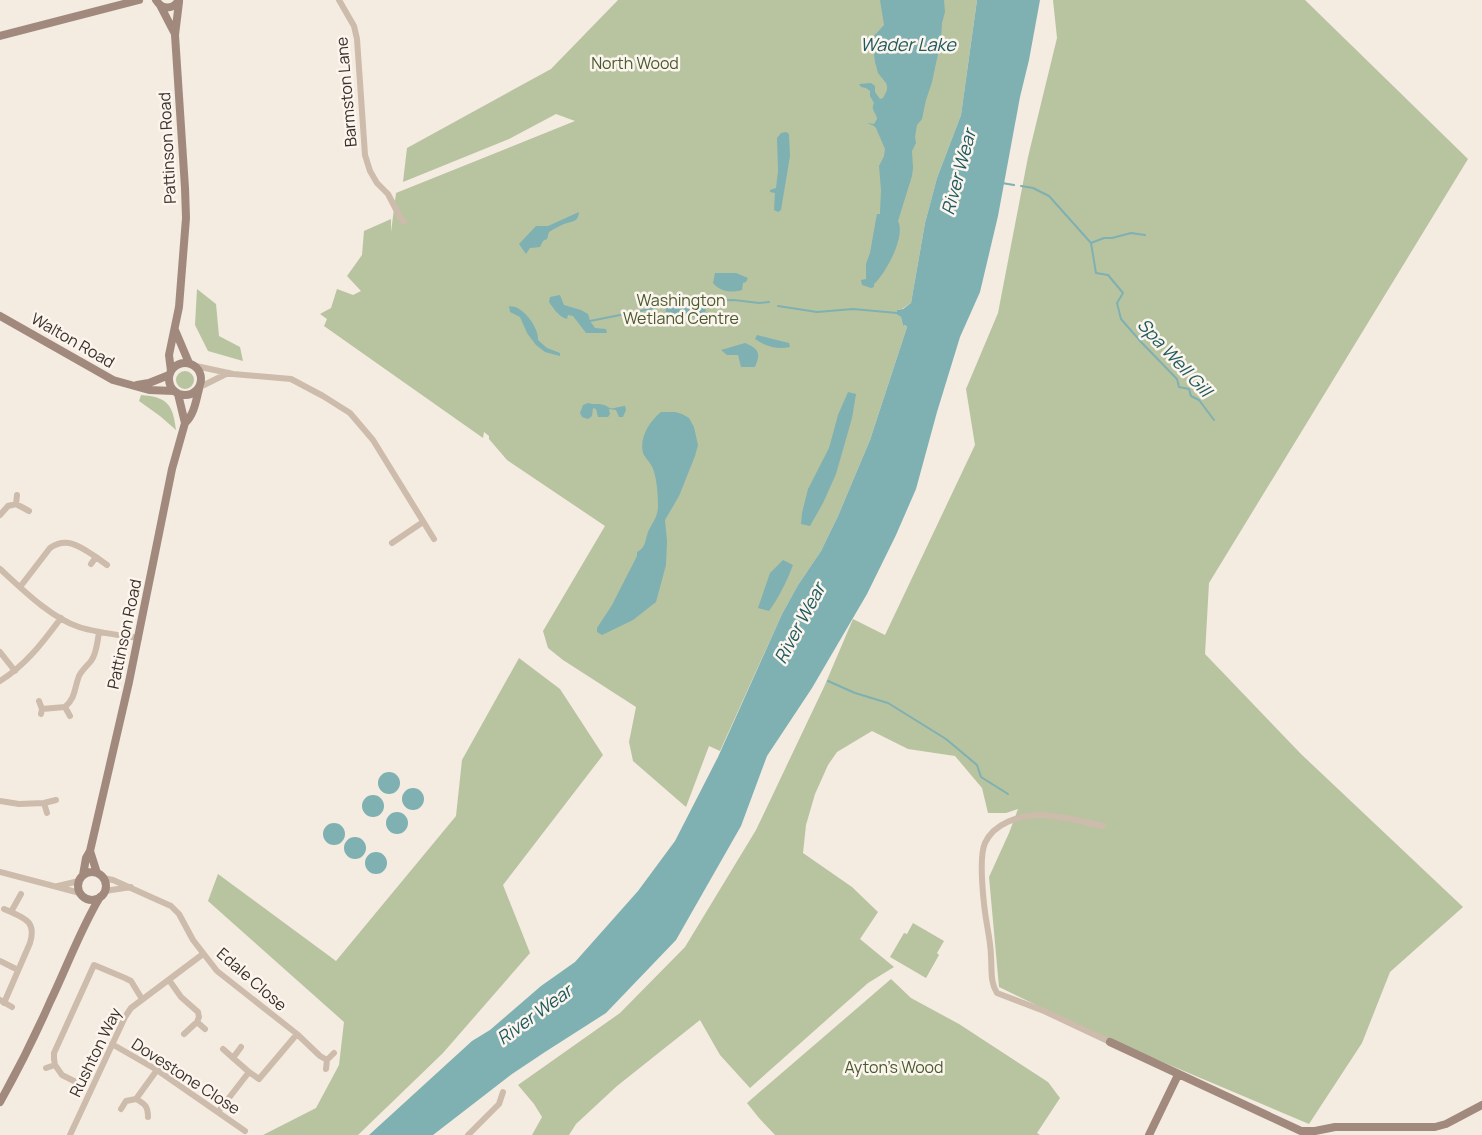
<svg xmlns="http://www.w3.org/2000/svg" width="1482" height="1135" font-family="Manrope,sans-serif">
<rect width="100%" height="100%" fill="#f4ebe1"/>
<!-- green -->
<path fill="#b8c4a0" d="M618 0H977L961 115 937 178 925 223 911 303 902 309 897 310 896 314 901 317 903 326 905 325 907 327 870 440 838 516 821 551 798 585 782 614 720 751 709 746 686 807 633 761 629 742 636 707 563 660 548 648 543 631 605 526 507 460 489 439V436L484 432 483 438 324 326 327 319 320 314 331 308 337 289 353 295 361 291 347 276 362 255 364 231 391 219V232L396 193 575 121 556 114 509 139 403 182 407 148 551 69Z
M1053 0H1305L1468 159 1209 583 1205 654 1301 754 1463 907 1390 972 1362 1043 1309 1124 1094 1033 999 987 989 877 1009 833 1018 809 1006 813H988L982 788 955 756 908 749 872 731 837 752 828 765 815 794 806 825 803 853 852 887 878 912 860 939 894 967 868 983 750 1088 720 1055 700 1020 617 1086 576 1124 569 1135H532L542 1117 534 1104 518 1085 620 1013 685 947 756 830 824 687 853 619 885 635 975 445 966 389 998 313 1028 157 1057 38Z
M197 289 216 304 219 336 240 347 243 361 208 351 195 325Z
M176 380a9 9 0 1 1 18 0a9 9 0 1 1-18 0Z
M141 395C168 397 173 405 176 430L160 416 139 401Z
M519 658 560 689 603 755 503 885 530 953 443 1053 358 1135H263L316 1108 339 1065 344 1022 208 901 218 874 336 961 456 816 462 760Z
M913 923 944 941 937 953 939 955 926 978 890 957 904 933 907 934Z
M891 979 911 998 959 1024 1048 1082 1060 1098 1037 1133 1040 1135H775L759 1118 747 1103Z"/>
<!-- water -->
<path fill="#7fb0b2" d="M880 0H944L945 12 942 23 941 40 932 82 926 100 922 119 917 125 915 137 916 143 912 151 913 168 912 176 898 221C906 236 886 273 874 284V287L871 288 862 285 861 280 866 279V264L870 253 876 219 877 214H880V212L881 190 879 166 884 156 885 149 876 128 874 126 867 123 874 124 877 119C877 113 870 110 874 103L870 96V91L866 88 861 87 859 84 871 83 875 86V92L880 99 883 98 887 90V86L886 83 878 73 875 62 874 55 878 47 873 44V37L884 25Z
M977 0H1040L1029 60 1020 97 998 216 980 292 960 337 937 412 916 489 896 535 867 594 812 688 767 756 741 826 676 940 606 1013 545 1052 512 1074 433 1135H369L472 1041 490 1030 541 986 575 962 638 891 675 841 718 757 782 614 798 585 821 551 838 516 870 440 907 327 905 325 903 326 901 317 896 314 897 310 903 309 911 303 925 223 937 178 961 115Z
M786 132 789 134 790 156 781 210 778 212 774 210 775 193 770 192V190L776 188 778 171 777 138 781 133Z
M579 212C578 222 573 221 564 224 559 226 554 229 549 232L547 239 543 241 540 247 530 248 526 254 519 244 536 226H548Z
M715 273H736L748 278 746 282 743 283 742 290C732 293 720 292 713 283Z
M560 295 564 305 581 310 588 314 590 321 595 328 606 329 607 333H586L573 316 568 315 567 319C559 317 554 309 549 302L550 297Z
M686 301H695L703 306 706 305 705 316 700 319 687 315 666 313 665 302 679 304Z
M509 306C512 307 516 306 519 309 528 314 539 330 538 340L547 348 560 353V356L545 352 536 345 527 333 520 317 510 312Z
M757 335 789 343 790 347C777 350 765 346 755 339Z
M745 343C759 349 761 353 755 367H741L738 355H727L721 350Z
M848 392 856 394 852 418 836 474 823 503 810 526 801 524 802 513 808 489 829 448 838 415Z
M588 403C594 405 599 403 604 405 610 407 608 409 615 408 618 407 622 406 625 406L626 410 623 417H619L616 410 609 409 610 414 608 417H598L596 409 593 408 592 416 588 419 582 417 580 413 583 405Z
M661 412H675L682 414 689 418 694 427 698 445 695 456 679 496 665 520 667 541 666 565 656 602 633 620 602 635 597 632V628L612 605 637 556V552C646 548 645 540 648 532 652 523 658 517 658 506 658 495 657 479 653 469 651 463 645 458 643 453 639 437 650 421 661 412Z
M783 560 793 565C787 581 779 597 769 611L758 608 770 573Z
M378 783a11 11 0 1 1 22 0a11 11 0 1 1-22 0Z
M402 799a11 11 0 1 1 22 0a11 11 0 1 1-22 0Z
M362 806a11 11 0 1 1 22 0a11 11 0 1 1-22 0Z
M386 823a11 11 0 1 1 22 0a11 11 0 1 1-22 0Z
M323 834a11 11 0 1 1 22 0a11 11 0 1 1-22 0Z
M344 848a11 11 0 1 1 22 0a11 11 0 1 1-22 0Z
M365 863a11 11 0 1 1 22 0a11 11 0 1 1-22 0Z"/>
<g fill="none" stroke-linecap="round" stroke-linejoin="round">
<!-- stream -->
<path stroke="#7fb0b2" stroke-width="2" d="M1002 183 1014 185
M1021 186 1033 188 1049 196 1091 243 1096 273 1108 275 1123 293 1117 303 1121 319 1142 343 1177 379 1179 387 1189 389 1191 396 1199 400 1214 420
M1091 243 1104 238H1112L1131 233 1145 235
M695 301 734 300 759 303 769 302
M778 306 817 312 853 309 897 313
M590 321 665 306
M828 681 855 693 888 703 946 739 977 765 981 777 1008 794"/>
<!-- street -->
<path stroke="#cdbbac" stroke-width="6" d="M339 0 354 26 357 39 365 155 370 171 377 183 388 194 401 219 404 222
M196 366 233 374 291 379 323 396 350 413 373 440 434 539
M200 387 228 373
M17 495 16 504 29 511
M0 515 8 506 16 504
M392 543 423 522
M91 564 96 557 107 565
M0 569C22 589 51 618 79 627 98 633 119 635 139 638
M20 587 50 548C67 536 81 547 96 557
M0 652 15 671
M0 681C26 665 43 642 61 618
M39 701 42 709 41 714
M65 707C76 697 74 689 79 676 82 670 87 666 91 661 97 653 97 642 99 633
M42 709 65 707 70 716
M0 801 19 804 44 803
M47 813 44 803 56 800
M1103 826C1084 822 1059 815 1040 815 1020 815 994 823 985 843 978 858 984 908 987 925 989 936 991 947 991 957 992 970 990 982 997 993L1044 1011 1110 1042
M0 872 80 893
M103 878 113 880 171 906 179 914 193 940 217 971 297 1034 320 1056 327 1060 334 1053
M58 886 79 881
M105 891 131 887
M4 909 11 912 21 894
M0 961 18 970
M169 980 181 997 198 1012 199 1017 197 1022 205 1029
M0 1000 12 1007
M4 1003 30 943C36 923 27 919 11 912
M184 1034 197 1022
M112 1044 157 1070 245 1131
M241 1047 233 1058 249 1072
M223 1049 233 1058
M55 1065 54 1059V1053L94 965 125 978 131 981 142 999
M46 1068 55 1065 62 1075 74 1081
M326 1069 327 1060
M136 1099 157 1070
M121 1109 126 1101 136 1099C145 1104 148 1106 148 1117
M218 1112 249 1072 259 1079 297 1034
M70 1135 125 1017 131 1008 203 954
M468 1135 499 1104 503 1092"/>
<!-- secondary -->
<path stroke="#a18a7d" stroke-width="8" d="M156 0C162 10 173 10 179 0
M160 5 175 34
M0 36 139 0
M0 316 113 380 149 390 174 391
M175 330 189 363
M169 379a16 16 0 1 1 32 0a16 16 0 1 1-32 0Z
M171 371 169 355 179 307 186 218 185 188 175 35 179 2
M137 385 149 383 169 375
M178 394 185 423
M90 851 97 873
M78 886a14 14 0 1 1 28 0a14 14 0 1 1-28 0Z
M83 875 86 858 90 851 129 682 172 469 185 423C194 415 196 401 199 389
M1110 1042 1301 1131H1315L1335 1127H1435L1446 1124 1482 1105
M0 1102C18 1070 35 1036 50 1002 67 967 80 930 100 897
M1149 1135 1178 1075"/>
</g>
<g text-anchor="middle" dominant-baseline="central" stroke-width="5" stroke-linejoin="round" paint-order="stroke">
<!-- park labels -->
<g font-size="16" fill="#4a5a2e" stroke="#fbf5ee">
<text x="635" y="63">North Wood</text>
<text x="681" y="300">Washington<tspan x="681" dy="18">Wetland Centre</tspan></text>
<text x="894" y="1067">Ayton's Wood</text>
</g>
<!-- street labels -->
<g font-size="16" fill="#3b302b" stroke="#fbf5ee">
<text transform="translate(346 92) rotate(-95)">Barmston Lane</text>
<text transform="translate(167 148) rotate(-93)">Pattinson Road</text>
<text transform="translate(73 340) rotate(30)">Walton Road</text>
<text transform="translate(124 634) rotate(-78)">Pattinson Road</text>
<text transform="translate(252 979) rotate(41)">Edale Close</text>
<text transform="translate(95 1052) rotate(-64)">Rushton Way</text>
<text transform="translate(186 1076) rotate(33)">Dovestone Close</text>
</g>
<!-- water labels -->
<g font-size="18" font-style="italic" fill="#1f5a5e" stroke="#fbf5ee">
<text x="908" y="44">Wader Lake</text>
<text transform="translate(958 172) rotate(-75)">River Wear</text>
<text transform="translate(1175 357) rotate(47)">Spa Well Gill</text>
<text transform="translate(799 623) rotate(-62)">River Wear</text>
<text transform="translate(534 1014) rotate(-36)">River Wear</text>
</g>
</g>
</svg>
